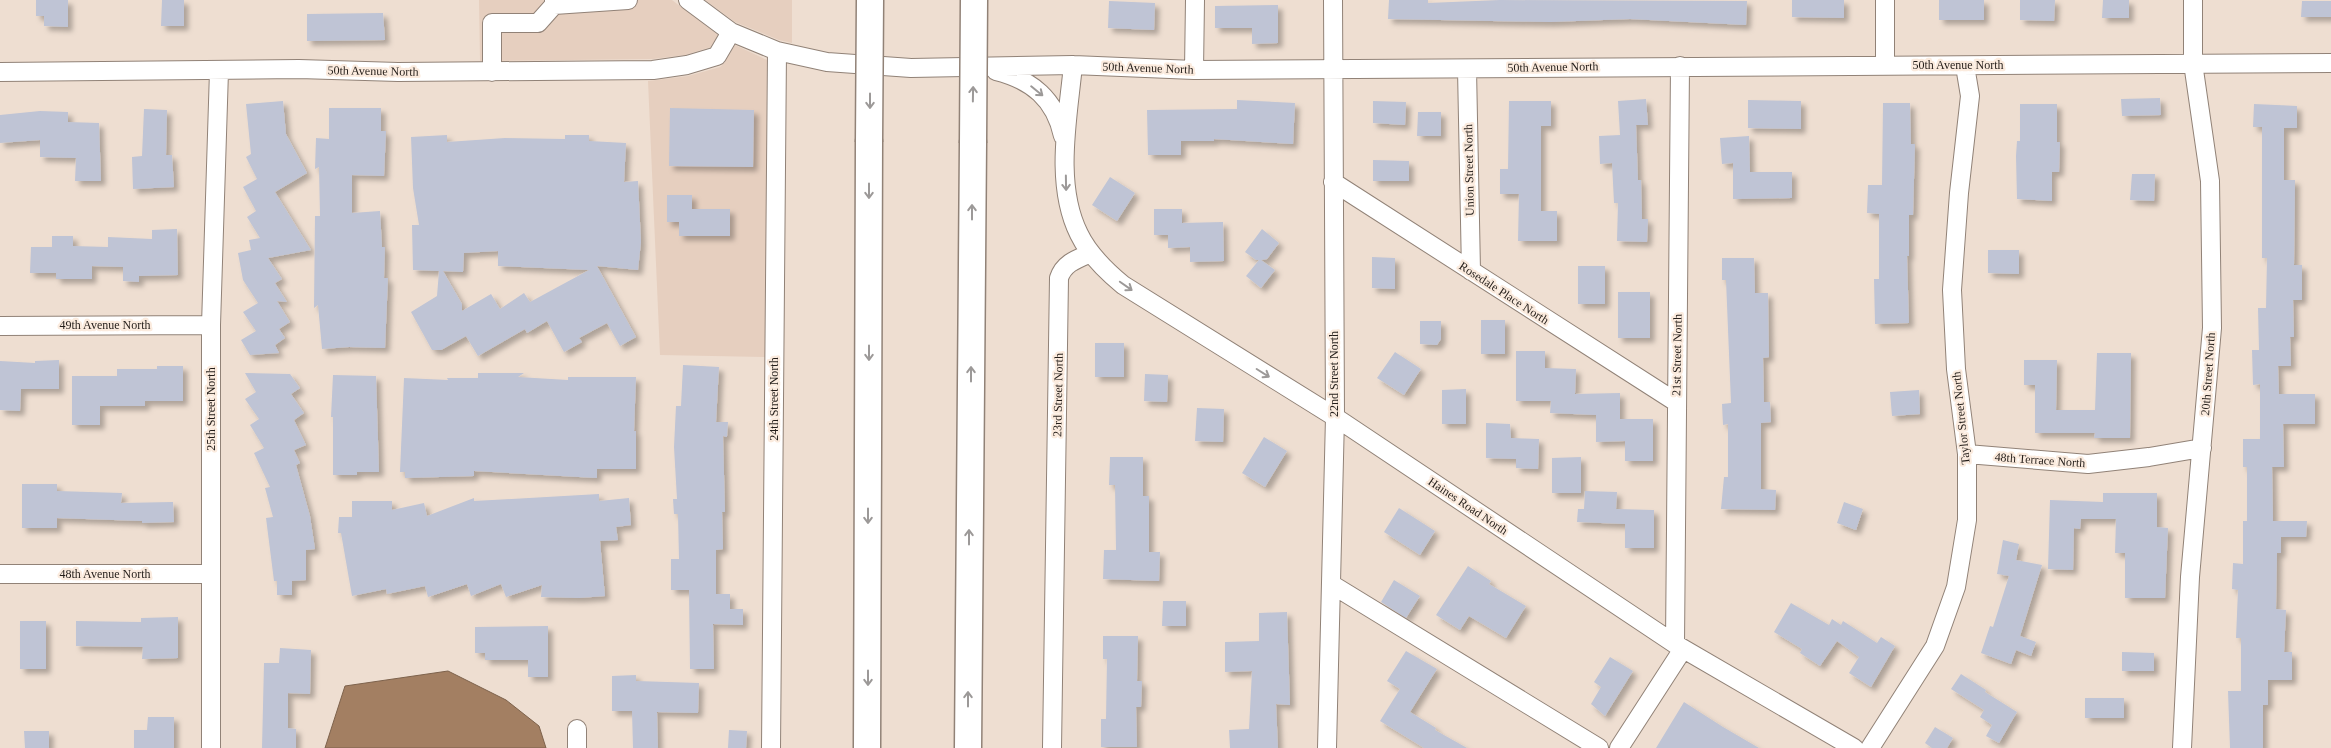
<svg xmlns="http://www.w3.org/2000/svg" width="2331" height="748" font-family="Georgia,serif">
<defs>
<filter id="shadow"><feDropShadow dx="4.5" dy="4.5" stdDeviation="2.5" flood-color="#0004"/></filter>
</defs>
<rect width="100%" height="100%" fill="#eeded1"/>
<!-- built -->
<path fill="#e6cfbf" d="M479 0H672L718 35 711 47 685 55 653 59 480 61Z
M705 0H792V43L779 40 735 22Z
M735 45 767 60 765 357 660 355 648 81 688 76 720 67 725 62Z"/>
<!-- water -->
<path fill="#a37f62" stroke="#7d624c" d="M448 671 506 700 539 726 546 748H325L345 686Z"/>
<!-- building -->
<path fill="#bfc4d5" fill-rule="evenodd" filter="url(#shadow)" d="M36 0H68V27L44 26V16H36Z
M162 0H184V26H161Z
M1389 0H1428V3L1500 0 1747 1 1746 25 1630 19 1550 22 1388 19Z
M1792 0H1844V18L1792 17Z
M1939 0H1984V20H1939Z
M2020 0H2055L2054 21 2020 20Z
M2103 0H2129V18H2102Z
M1109 1 1155 3 1154 30 1108 28Z
M2302 1H2331V17H2301Z
M1278 5V43L1252 44V28H1215V6Z
M383 13 385 40 307 41V14Z
M2160 98 2161 115 2122 116 2121 99Z
M1646 99 1648 125H1636L1638 180H1641L1642 219H1648L1647 242 1617 241 1618 203H1614L1612 163 1600 164 1599 136 1620 135 1618 101Z
M1237 100 1295 103 1293 144 1214 139V141H1181V155H1148L1147 110 1237 109Z
M1748 100 1801 101V129L1748 128Z
M283 101 286 134 307 173 275 192 311 250 268 258 282 279 275 283 287 302 277 301 290 322 279 329 285 338 275 345 279 353 250 355 241 340 256 331 243 312 258 303 243 280 238 253 251 250 249 240 260 238 247 217 256 211 243 187 257 179 246 157 251 154 246 104Z
M1373 101 1406 102 1405 125 1373 123Z
M1509 101H1551V126H1541V211H1557V241H1518L1519 194H1500V169H1508Z
M1883 103H1910L1911 144H1915L1913 215H1909V256H1907L1909 323 1875 324 1874 279H1879V214L1867 213 1868 185H1882Z
M2020 104H2057V142H2060L2059 172H2052V201L2017 199 2016 156 2017 141H2020Z
M2254 104 2297 106V128H2284V180H2295L2294 265H2302V300H2293L2294 337H2290L2291 366H2278L2279 394H2315V424H2283L2284 467H2272L2273 521H2307L2306 537H2281V553H2277L2276 609 2286 610 2284 652H2292V680H2268V705H2263V748H2230L2228 691H2241V638H2236L2238 590 2232 589 2233 563 2243 564V521H2247V467H2243V439H2260V384L2253 385 2252 350H2259L2258 308H2266L2267 258H2262V127H2253Z
M329 108H381V131H386L384 176 352 175V213L380 211 382 247H385L384 278H388L385 348 349 347 322 349 318 305 314 308 315 216H320L319 167 315 169 316 138 329 139Z
M670 108 754 110 753 167 669 166Z
M144 109 167 110 166 155H172L174 187 133 189 132 157 142 156Z
M40 111 68 112V122L99 123 101 181H75L76 158 40 157V140L0 143V115Z
M1418 112H1441V136H1417Z
M447 135V142L505 138 565 139V135H589V141L626 143 624 182 638 181 641 242 638 270 597 266 636 337 620 346 607 323 579 338 582 342 564 352 547 321 527 333 525 329 478 356 466 336 441 350H432L411 312 437 296 439 271 413 270 412 225H419L413 188 411 137ZM498 251V266L589 270 530 302 524 293 500 309 491 294 462 311V304L443 271 463 272 464 253Z
M1749 136 1750 172H1792V198L1733 199V163L1722 164 1720 138Z
M1373 160 1409 161V181H1373Z
M2132 174H2155L2154 201 2130 200Z
M1110 177 1135 193 1117 221 1092 205Z
M667 195H692V209H730V236H679V222H667Z
M1154 209H1182V223L1223 222 1224 261 1190 262V247L1168 248V235H1154Z
M177 229 178 275 139 276V282L123 281V267L92 266V279H56V273H30L31 247H52V236H73V246L108 247V237L152 239V230Z
M1262 229 1279 243 1267 259 1261 260 1275 270 1261 288 1246 276 1259 260H1256L1245 252Z
M1988 250H2019V274L1988 273Z
M1372 257 1395 258V289L1372 288Z
M1722 258H1754L1755 293H1768L1769 357 1763 358 1764 402H1770L1771 422 1761 423V489L1776 490 1775 510 1721 509 1724 477H1728V424L1723 425 1722 404 1731 403 1726 280H1722Z
M1578 266H1605V304H1578Z
M1618 292H1650V338H1618Z
M1481 320H1505V354H1481Z
M1420 321H1441V339L1437 345 1420 344Z
M1095 343H1124V377H1095Z
M1516 351H1545V368L1576 369 1575 394 1620 393V419H1653V461H1625V441L1596 442V415L1550 413 1551 401H1516Z
M1395 352 1421 369 1404 395 1377 378Z
M2097 353H2131L2130 438H2094L2095 433H2035V385H2024V360H2057L2056 410H2095Z
M59 360V389H21L20 411 0 410V361L35 363V361Z
M683 365 719 367 716 422H728L727 437 723 436 725 512H722L723 549 716 550V594H730V609H743V625L713 624 714 669H690L689 590H671V559H679L678 514H674L673 499H677L674 447 676 406H681Z
M157 366H183V401H145V406H100V425H72V376H117V369H157Z
M245 373 290 374 300 388 291 394 304 413 294 420 306 445 294 450 300 463 296 465 310 516 315 549 306 550V580L292 581V595H277V581H274L266 518 273 517 265 488 270 487 254 453 264 448 250 425 259 419 245 399 256 392Z
M478 373H524L518 377 568 380V377H636L634 431H636V469H597V478L474 471V476L405 478V472H400L404 378 448 380 447 378H478Z
M1145 374 1168 375 1167 402 1144 401Z
M333 375 376 376 379 472H357V475H333V417H331Z
M1466 389V424H1442V390Z
M1919 390 1920 414 1892 416 1890 392Z
M1197 408 1224 409 1223 442 1195 441Z
M1486 423 1510 424 1511 438 1539 439 1538 469 1516 468V459L1486 458Z
M1264 437 1287 451 1265 487 1242 473Z
M1110 457H1143V496H1149V552H1160L1159 581 1103 579 1104 550H1116L1115 485H1109Z
M1581 457V493H1552V458Z
M22 484H57V491L122 493 121 503 173 502 174 522 142 523V521L57 518V528H22Z
M1585 491 1617 492 1616 509 1654 510V548H1625V524L1577 522 1578 509H1584Z
M2103 493H2157V527L2168 528 2165 598H2125V553H2115L2116 519H2081L2080 529 2074 528 2073 570 2048 569 2050 500 2103 502Z
M599 494V501L629 498 631 525 616 527 618 540 600 541 605 596 579 598 541 597 542 585 506 597 501 584 471 596 467 584 428 597 425 586 387 594 386 589 352 596 341 533H338L339 517H352V501H392V510L424 503 427 516 474 498V501Z
M1844 502 1863 509 1856 530 1837 523Z
M1399 508 1435 531 1420 555 1384 532Z
M2003 540 2019 544 2016 560 2042 565 2020 636 2036 642 2031 656 2016 650 2011 664 1981 653 1990 626 1993 627 2009 576 1997 574Z
M1468 566 1491 581 1489 584 1526 606 1506 638 1469 616 1460 630 1436 615Z
M1394 580 1420 596 1406 618 1381 602Z
M1163 601H1186V626H1162Z
M1791 603 1829 625 1832 619 1841 625 1843 621 1877 643 1881 637 1895 646 1871 687 1849 673 1859 657 1837 641 1820 666 1800 653 1802 649 1774 632Z
M1287 612 1290 705 1276 704 1278 748H1230L1229 730 1249 729 1252 671 1225 672V642L1259 641V613Z
M178 617V658L142 659 143 647 76 646V621L141 622V618Z
M20 621H46V669H20Z
M548 626V677H528V660H485V653H475V627Z
M1103 636H1138L1137 681H1142L1141 707H1136L1137 747H1101V719H1106L1107 659H1103Z
M280 648 311 650 310 694 288 693V728L296 729V748H262L264 663H279Z
M1406 651 1437 669 1410 712 1436 728 1435 730 1467 748H1424L1380 721 1400 689 1387 681Z
M2122 652 2154 653V671H2122Z
M1610 657 1633 671 1605 716 1591 704 1601 687 1594 682Z
M1961 674 1986 690 1985 692 2017 712 1999 743 1986 736 1992 725 1980 717 1984 710 1951 689Z
M636 675V681L699 683 698 713 657 712 658 748H633L632 711H612V676Z
M2085 698H2124V718H2085Z
M1684 702 1723 727 1759 748H1656Z
M148 717H174V748H134V730H147Z
M1935 727 1953 738 1947 748H1932L1925 743Z
M729 730 747 731 746 748H728Z
M24 731H49V748H25Z"/>
<g fill="none" stroke-linecap="round" stroke-linejoin="round">
<defs>
<path id="minor" d="M554 0V5L628 0
M688 0 731 32 777 51 827 62 911 68 1073 65 1194 70 2331 63
M1885 0V66
M1073 65C1068 118 1054 184 1079 234 1089 255 1106 271 1123 285L1335 417 1675 644 1854 748
M1467 69 1471 271
M1194 70 1195 0
M996 71C1032 80 1055 99 1063 136
M0 72 299 69 398 72 653 70 687 65 717 56 731 32
M492 72V23H538L554 5
M1333 182 1676 402
M0 326 211 325
M1967 454 2088 464 2149 457 2202 448
M0 574H211
M1331 584 1599 748
M1675 644 1680 66
M577 729V748
M211 748V325L219 71
M771 748 777 51
M1052 748 1059 278C1064 263 1077 259 1091 253
M1327 748 1335 417 1333 0
M1619 748 1683 649
M1870 748 1935 646 1956 587 1967 520V454L1956 369 1952 290 1959 193 1970 96 1965 66
M2182 748 2190 577 2212 328 2210 181 2193 63V0"/>
<path id="highway" d="M867 748 869 142
M968 748 973 143"/>
</defs>
<!-- minor casing -->
<use href="#minor" stroke="#918277" stroke-width="20"/>
<!-- highway casing -->
<use href="#highway" stroke="#918277" stroke-width="29"/>
<!-- minor -->
<use href="#minor" stroke="#fff" stroke-width="18"/>
<!-- highway -->
<use href="#highway" stroke="#fff" stroke-width="26"/>
<defs>
<path id="highway-bridge" d="M869 142 870 0
M973 143 974 0"/>
</defs>
<!-- highway-bridge casing -->
<use href="#highway-bridge" stroke="#918277" stroke-width="29" stroke-linecap="butt"/>
<!-- highway-bridge -->
<use href="#highway-bridge" stroke="#fff" stroke-width="26"/>
</g>
<!-- one-way arrows -->
<defs><path id="oneway-shaft" d="M-6 0H5M1.5-3L5.5 0L1.5 3" fill="none" stroke-width="1.6" stroke-linecap="round" stroke-linejoin="round" transform="scale(1.25)"/></defs>
<g stroke="#9c9998">
<use href="#oneway-shaft" transform="translate(1037 91) rotate(39)"/>
<use href="#oneway-shaft" transform="translate(973 94) rotate(-89)"/>
<use href="#oneway-shaft" transform="translate(870 101) rotate(90)"/>
<use href="#oneway-shaft" transform="translate(1066 183) rotate(89)"/>
<use href="#oneway-shaft" transform="translate(869 191) rotate(90)"/>
<use href="#oneway-shaft" transform="translate(972 212) rotate(-90)"/>
<use href="#oneway-shaft" transform="translate(1126 286) rotate(35)"/>
<use href="#oneway-shaft" transform="translate(869 353) rotate(90)"/>
<use href="#oneway-shaft" transform="translate(1263 373) rotate(32)"/>
<use href="#oneway-shaft" transform="translate(971 374) rotate(-90)"/>
<use href="#oneway-shaft" transform="translate(868 516) rotate(90)"/>
<use href="#oneway-shaft" transform="translate(969 537) rotate(-90)"/>
<use href="#oneway-shaft" transform="translate(868 678) rotate(90)"/>
<use href="#oneway-shaft" transform="translate(968 699) rotate(-90)"/>
</g>
<g text-anchor="middle" dominant-baseline="central" stroke-width="4.5" stroke-linejoin="round" paint-order="stroke">
<!-- street labels -->
<g font-size="12" fill="#231d19" stroke="#fbebde">
<text x="1958" y="65">50th Avenue North</text>
<text transform="translate(1553 67) rotate(-1)">50th Avenue North</text>
<text transform="translate(1148 68) rotate(2)">50th Avenue North</text>
<text transform="translate(373 71) rotate(1)">50th Avenue North</text>
<text transform="translate(1469 170) rotate(-91)">Union Street North</text>
<text transform="translate(1504 293) rotate(33)">Rosedale Place North</text>
<text x="105" y="325">49th Avenue North</text>
<text transform="translate(1677 355) rotate(-89)">21st Street North</text>
<text transform="translate(1334 374) rotate(-90)">22nd Street North</text>
<text transform="translate(2208 374) rotate(-86)">20th Street North</text>
<text transform="translate(1058 395) rotate(-89)">23rd Street North</text>
<text transform="translate(774 399) rotate(-90)">24th Street North</text>
<text transform="translate(211 409) rotate(-90)">25th Street North</text>
<text transform="translate(1961 418) rotate(-96)">Taylor Street North</text>
<text transform="translate(2040 460) rotate(4)">48th Terrace North</text>
<text transform="translate(1468 506) rotate(34)">Haines Road North</text>
<text x="105" y="574">48th Avenue North</text>
</g>
</g>
</svg>
